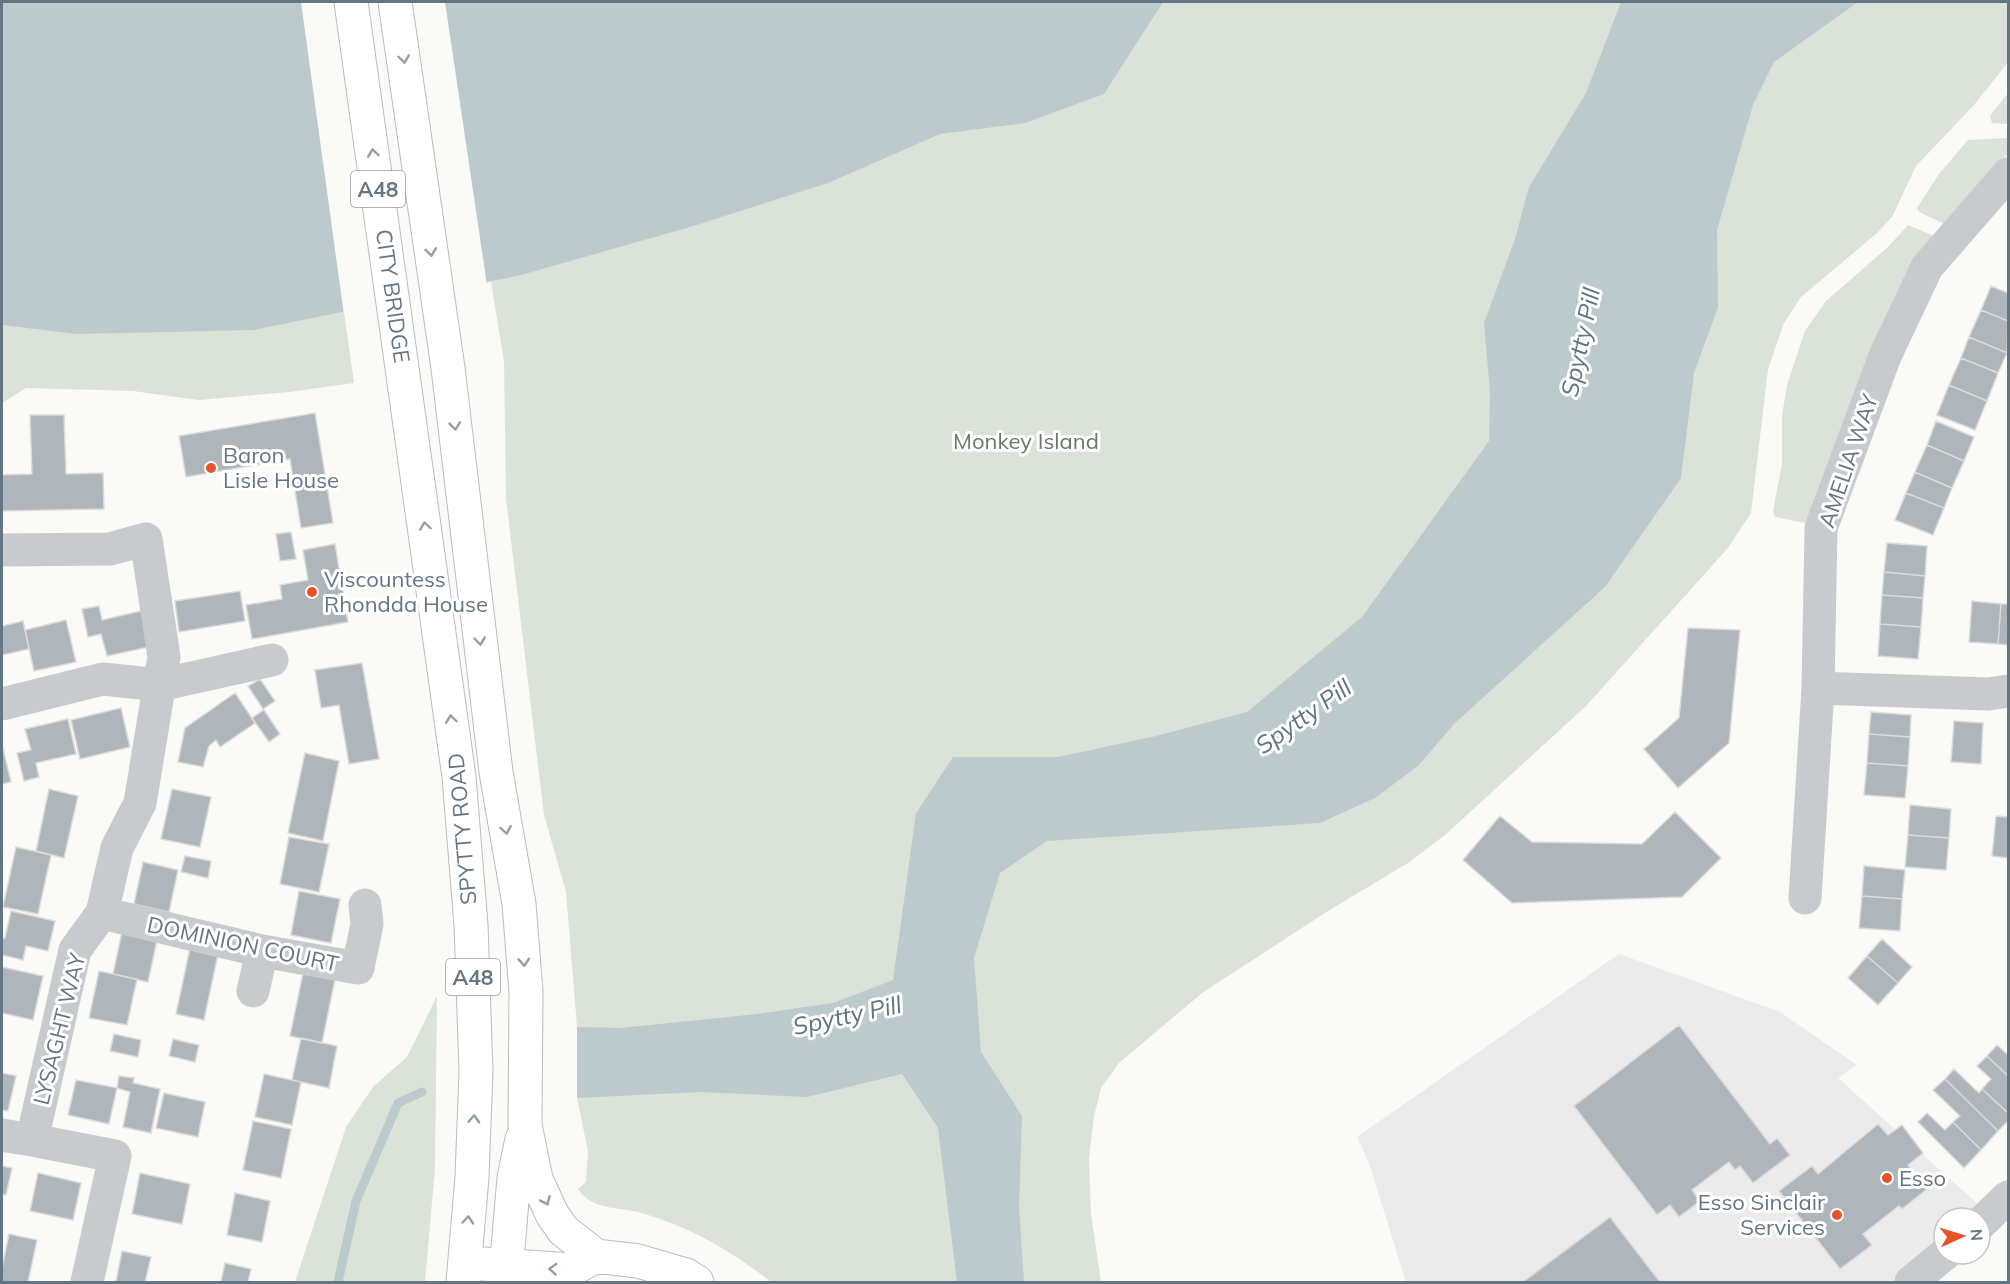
<svg xmlns="http://www.w3.org/2000/svg" width="2010" height="1284" font-family="Mulish,sans-serif">
<rect width="100%" height="100%" fill="#fafaf7"/>
<!-- built -->
<path fill="#eaebea" d="M1619 954 1780 1012 1857 1065 1838 1078 1990 1215 1980 1218H1944V1254L1911 1282H1406L1369 1163 1357 1137Z"/>
<!-- green -->
<path fill="#dbe2d8" d="M2 2H2008V62L1974 105 1916 166 1892 217 1877 233 1801 297 1784 323 1768 369 1751 513 1728 548 1586 706 1445 835 1408 863 1328 911 1202 993 1119 1063 1101 1088 1094 1116 1089 1158 1091 1214 1101 1282H771C733 1252 692 1228 645 1214 622 1206 593 1212 578 1189L586 1182 588 1151 577 1098V1027L566 892 544 815 506 498 504 361 491 282 344 312 354 383 289 392 199 400 133 391 26 388 2 403Z
M2008 93V124L1992 123 1990 116Z
M2008 138V153L1952 224H1945L1919 212 1917 208 1939 174 1968 140Z
M1908 225 1934 236 1805 523 1775 517 1773 511 1782 464V416L1787 385 1805 331 1826 301 1889 246Z
M437 996 435 1168 425 1282H295L346 1127 373 1087 407 1057Z"/>
<!-- water -->
<path fill="#bdcacd" d="M2 2H1163L1104 94 1025 123 940 134 828 183 690 227 521 275 254 330 77 334 2 325Z
M1621 2H1858L1774 62 1753 105 1717 230 1718 308 1694 373 1681 478 1605 587 1455 723 1418 766 1375 798 1320 823 1047 841 1000 873 974 958 981 1052 1022 1116 1019 1206 1024 1282H957L938 1128 902 1074 807 1097 701 1092 577 1098V1027L620 1028 757 1014 833 1003 893 980 916 813 953 757H1058L1156 736 1247 712 1362 617 1489 441 1490 392 1484 323 1515 239 1529 187 1586 93Z"/>
<!-- pier -->
<path fill="#fafaf7" d="M301 2H445L487 285 344 315Z"/>
<g fill="none" stroke-linecap="round" stroke-linejoin="round">
<!-- stream -->
<path stroke="#bdcacd" stroke-width="9" d="M338 1282 356 1201 398 1103 422 1092"/>
</g>
<!-- building -->
<path fill="#aeb6bc" stroke="#dbdbd9" stroke-width="1.5" d="M1991 286 2008 293V321L1981 310Z
M1981 310 2008 321 2007 353 1969 337Z
M1969 337 2007 353 1998 373 1961 358Z
M1961 358 1998 373 1987 401 1949 385Z
M1949 385 1987 401 1975 430 1937 415Z
M315 413 333 523 301 528 290 459 186 477 179 436Z
M30 415H64L66 474 103 473 104 509 2 511V475L32 474Z
M1936 421 1974 437 1964 461 1927 445Z
M1927 445 1964 461 1952 488 1915 472Z
M1915 472 1952 488 1944 508 1906 493Z
M1906 493 1944 508 1933 535 1895 520Z
M291 532 296 559 280 561 276 534Z
M1887 543 1927 546 1925 576 1884 572Z
M335 544 348 622 252 639 246 605 282 599 280 585 308 580 303 550Z
M1884 572 1925 576 1923 598 1882 595Z
M240 591 245 621 179 632 175 601Z
M1882 595 1923 598 1921 627 1880 624Z
M1972 601 2001 604 1998 644 1969 642Z
M2001 604H2008V645L1998 644Z
M99 606 102 620 141 611 149 647 107 656 101 634 88 637 82 609Z
M66 620 76 662 34 671 25 630Z
M23 621 29 649 2 655V626Z
M1880 624 1921 627 1918 659 1878 656Z
M1688 628 1740 630 1729 743 1678 788 1644 749 1679 718Z
M362 663 379 759 349 764 339 705 321 708 315 670Z
M260 679 275 701 263 709 248 686Z
M235 693 255 723 220 747 216 740 209 746 203 767 178 762 185 728Z
M121 708 130 747 80 759 71 720Z
M264 710 280 734 269 742 252 718Z
M1871 712 1911 715 1910 737 1869 734Z
M68 719 76 754 36 763 39 777 24 781 17 753 31 750 25 729Z
M1954 721 1983 723 1981 764 1951 762Z
M1869 734 1910 737 1908 766 1867 763Z
M2 744 11 782 2 784Z
M305 753 339 761 323 841 288 833Z
M1867 763 1908 766 1905 798 1864 795Z
M49 789 78 796 64 858 36 851Z
M172 789 211 797 200 847 161 839Z
M1910 805 1951 809 1949 838 1908 835Z
M1675 812 1721 858 1682 897 1512 903 1463 860 1500 816 1532 842 1642 844Z
M1996 816 2008 817V858L1992 856Z
M1908 835 1949 838 1946 870 1905 867Z
M289 837 329 844 319 892 280 884Z
M16 847 51 855 38 914 3 907Z
M185 856 211 861 208 878 181 872Z
M143 862 178 870 169 912 134 904Z
M1864 866 1905 870 1902 899 1862 896Z
M299 891 340 899 331 943 291 935Z
M1862 896 1902 899 1900 931 1859 928Z
M11 911 55 921 48 951 26 946 23 960 2 955V937L5 938Z
M122 932 157 940 148 982 113 974Z
M1882 939 1912 967 1898 983 1867 956Z
M190 948 218 954 204 1020 176 1014Z
M1867 956 1898 983 1878 1005 1848 978Z
M2 967 43 976 33 1020 2 1013Z
M99 971 137 979 127 1025 89 1018Z
M303 973 335 979 322 1043 290 1036Z
M1679 1025 1770 1144 1777 1138 1790 1155 1753 1183 1740 1166 1735 1170 1729 1162 1692 1190 1700 1201 1679 1217 1670 1205 1657 1215 1574 1106Z
M114 1034 141 1040 138 1057 110 1051Z
M301 1038 337 1046 329 1088 292 1080Z
M173 1039 199 1045 195 1062 169 1056Z
M1997 1045 2008 1055V1076L1987 1056Z
M1987 1056 2008 1076V1113L1982 1089 1991 1079 1977 1066Z
M1954 1069 1979 1093 1982 1089 2008 1113V1121L1998 1131 1945 1079Z
M2 1073 16 1076 8 1111 2 1110Z
M264 1074 301 1082 292 1125 255 1117Z
M119 1076 134 1078 133 1083 160 1089 151 1133 123 1127 130 1092 117 1088Z
M1945 1079 1998 1131 1981 1150 1953 1122 1960 1116 1933 1090Z
M76 1080 117 1088 109 1124 68 1115Z
M164 1093 205 1102 198 1137 156 1128Z
M1927 1113 1945 1130 1953 1122 1981 1150 1964 1168 1918 1122Z
M253 1121 291 1129 281 1178 243 1170Z
M1878 1124 1888 1135 1902 1125 1923 1153 1908 1165 1927 1189 1902 1209 1899 1206 1863 1234 1872 1245 1840 1269 1779 1191 1812 1166 1818 1174Z
M2 1166 12 1168 6 1195 2 1194Z
M38 1173 81 1183 73 1220 30 1211Z
M140 1173 190 1184 182 1224 132 1214Z
M235 1193 270 1201 262 1242 227 1235Z
M1610 1217 1660 1282H1523Z
M9 1234 37 1240 28 1282H2V1268Z
M122 1251 151 1257 145 1282H116Z
M225 1263 251 1269 248 1282H221Z"/>
<g fill="none" stroke-linecap="round" stroke-linejoin="round">
<defs>
<path id="major" d="M351 2 459 777 471 925 476 1071 472 1177 463 1282
M395 2 448 368 496 772 519 904 526 992 525 1125 536 1179 552 1214 563 1230 596 1256 638 1261 686 1275 697 1282
M484 1264 571 1270 596 1256
M505 1282 514 1178 522 1139"/>
</defs>
<!-- major casing -->
<use href="#major" stroke="#b8bdc0" stroke-width="35"/>
<!-- minor -->
<path stroke="#c7cbce" stroke-width="33" d="M2 550 110 549 146 539 164 657 140 803 117 848 102 913 75 950 32 1140 2 1135
M1818 688 1988 694 2008 691
M2 704 103 679 160 685 272 660
M1805 898 1818 688 1821 528 1885 356 1927 267 2008 174
M102 913 262 951 358 968 367 924 365 905
M253 991 262 951
M32 1140 115 1156 87 1282
M1980 1224 2008 1197
M1911 1282 1945 1254"/>
<!-- major -->
<use href="#major" stroke="#fff" stroke-width="33"/>
</g>
<!-- one-way arrows -->
<defs><path id="oneway-chevron" d="M-2-3.5L2.5 0L-2 3.5" fill="none" stroke-width="1.6" stroke-linecap="round" stroke-linejoin="round" transform="scale(1.5)"/></defs>
<g stroke="#929fa8">
<use href="#oneway-chevron" transform="translate(404 59) rotate(82)"/>
<use href="#oneway-chevron" transform="translate(373 153) rotate(-98)"/>
<use href="#oneway-chevron" transform="translate(431 252) rotate(82)"/>
<use href="#oneway-chevron" transform="translate(455 426) rotate(83)"/>
<use href="#oneway-chevron" transform="translate(425 526) rotate(-98)"/>
<use href="#oneway-chevron" transform="translate(480 641) rotate(83)"/>
<use href="#oneway-chevron" transform="translate(451 719) rotate(-98)"/>
<use href="#oneway-chevron" transform="translate(506 830) rotate(80)"/>
<use href="#oneway-chevron" transform="translate(524 962) rotate(86)"/>
<use href="#oneway-chevron" transform="translate(474 1119) rotate(-88)"/>
<use href="#oneway-chevron" transform="translate(546 1201) rotate(66)"/>
<use href="#oneway-chevron" transform="translate(468 1220) rotate(-85)"/>
<use href="#oneway-chevron" transform="translate(553 1269) rotate(-176)"/>
</g>
<!-- markers -->
<g fill="#e85229" stroke="#fff" stroke-width="2">
<circle cx="211" cy="468" r="6"/>
<circle cx="312" cy="592" r="6"/>
<circle cx="1887" cy="1178" r="6"/>
<circle cx="1837" cy="1215" r="6"/>
</g>
<g text-anchor="middle" dominant-baseline="central" stroke-width="6" stroke-linejoin="round" paint-order="stroke">
<!-- shield labels -->
<g fill="#fff" stroke="#929fa8" stroke-width="1.5">
<rect x="351" y="171" width="54" height="36" rx="4.5"/>
<rect x="446" y="959" width="54" height="36" rx="4.5"/>
</g>
<g font-size="21" font-weight="bold" fill="#647683">
<text x="378" y="189">A48</text>
<text x="473" y="977">A48</text>
</g>
<!-- street labels -->
<g font-size="22" fill="#647683" stroke="#fff">
<text transform="translate(393 296) rotate(82)">CITY BRIDGE</text>
<text transform="translate(1848 461) rotate(-71)">AMELIA WAY</text>
<text transform="translate(462 829) rotate(-95)">SPYTTY ROAD</text>
<text transform="translate(243 944) rotate(12)">DOMINION COURT</text>
<text transform="translate(59 1029) rotate(-76)">LYSAGHT WAY</text>
</g>
<!-- park labels -->
<g font-size="22" fill="#677a63" stroke="#fff">
<text x="1026" y="441">Monkey Island</text>
</g>
<!-- poi labels -->
<g font-size="22" fill="#647683" stroke="#fff" text-anchor="start">
<text x="223" y="455">Baron<tspan x="223" dy="25">Lisle House</tspan></text>
<text x="324" y="579">Viscountess<tspan x="324" dy="25">Rhondda House</tspan></text>
<text x="1899" y="1178">Esso</text>
<text x="1825" y="1202" text-anchor="end">Esso Sinclair<tspan x="1825" dy="25">Services</tspan></text>
</g>
<!-- water labels -->
<g font-size="24" font-style="italic" fill="#5e757c" stroke="#fff">
<text transform="translate(1580 342) rotate(-78)">Spytty Pill</text>
<text transform="translate(1303 716) rotate(-35)">Spytty Pill</text>
<text transform="translate(847 1015) rotate(-12)">Spytty Pill</text>
</g>
</g>
<!-- border -->
<rect width="2010" height="1284" fill="none" stroke="#647683" stroke-width="6"/>
<!-- north arrow -->
<g transform="translate(1962 1236) rotate(86)"><circle r="28" fill="#ffffff" stroke="#c1c8cd" stroke-width="1.5"/>
<path d="M0-4.5L10 22L0 15L-10 22Z" fill="#e85229"/>
<text y="-9" font-size="16" font-weight="bold" text-anchor="middle" fill="#647683">N</text>
</g>
</svg>
